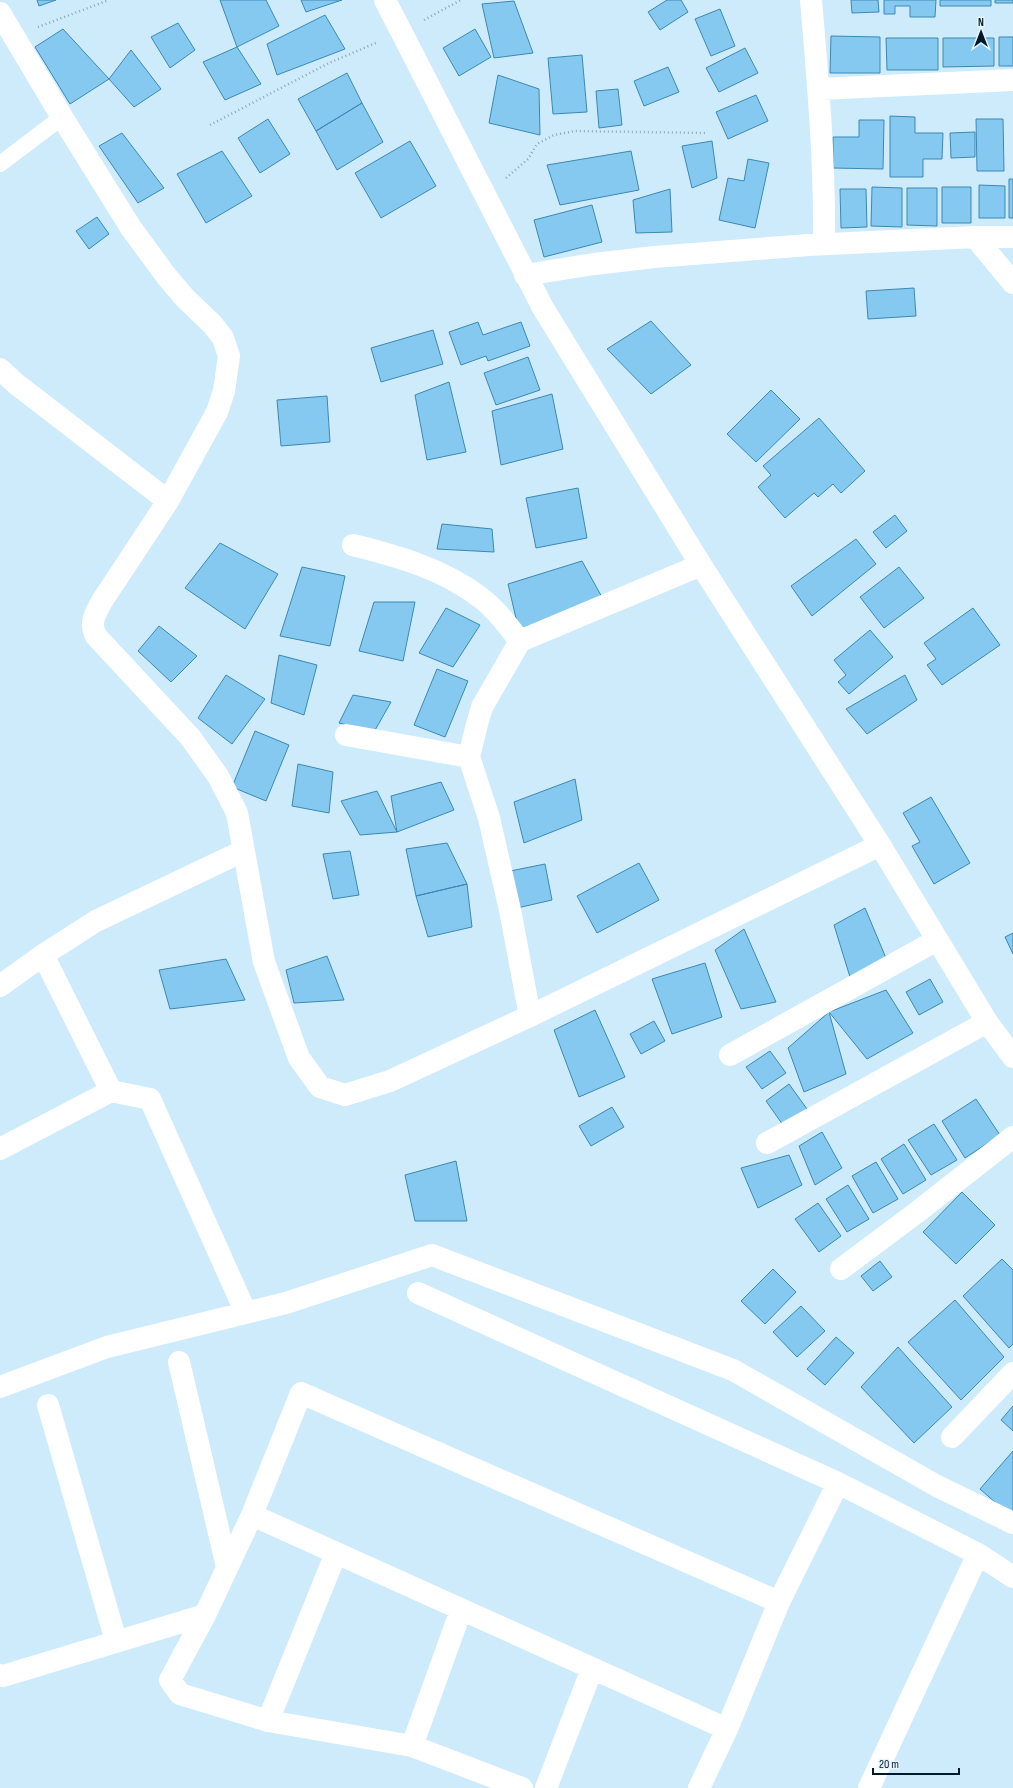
<svg xmlns="http://www.w3.org/2000/svg" width="1013" height="1788" font-family="'Sofia Sans Condensed',sans-serif">
<rect width="100%" height="100%" fill="#ceebfc"/>
<!-- building -->
<path fill="#86c9f0" stroke="#3c88b1" d="M37 0H56L39 6Z
M220 0H266L279 26 237 47Z
M301 0H342L306 12Z
M667 0H681L688 12 660 30 648 12Z
M851 0H878L879 12 852 13Z
M884 0H936L935 17H910V6H895V14H884Z
M940 0H991V6H940Z
M995 0H1013V3H995Z
M514 1 533 53 494 58 482 4Z
M720 9 735 46 711 56 695 19Z
M325 15 345 49 277 75 267 44Z
M178 23 195 50 170 68 151 37Z
M63 29 109 79 70 104 35 47Z
M475 29 491 57 459 76 443 48Z
M831 36 880 37V73H830Z
M999 37H1013V66H999Z
M886 38H938V70H887Z
M943 38H994V66L943 67Z
M237 47 261 84 225 100 203 62Z
M745 48 758 73 719 92 706 68Z
M131 50 161 89 134 107 109 79Z
M582 55 587 112 553 114 548 58Z
M668 67 679 92 644 106 634 81Z
M347 73 362 103 316 131 298 99Z
M498 75 539 89 540 135 489 123Z
M618 89 622 125 599 128 596 91Z
M756 95 768 121 728 139 716 112Z
M362 103 383 142 337 170 316 131Z
M890 116 915 117V133H943L942 159H923V177H890Z
M268 119 290 154 260 173 238 138Z
M976 119H1003L1004 171H977Z
M859 120H884L883 169 833 168V137H859Z
M975 132V157L951 158 950 133Z
M122 133 164 188 138 203 99 146Z
M410 141 436 186 381 218 355 173Z
M712 141 717 178 692 188 682 146Z
M222 151 252 196 206 223 177 174Z
M631 151 639 190 560 205 547 165Z
M748 159 769 163 755 228 719 220 728 178 744 181Z
M1009 179H1013V218H1009Z
M979 185 1005 186V218H979Z
M872 187 902 188V227L871 226Z
M942 187H971V223H942Z
M907 188H937V226L907 225Z
M670 189 672 232 636 233 633 200Z
M840 189H866L867 227 841 228Z
M592 205 602 242 544 257 534 220Z
M97 217 109 234 89 249 76 231Z
M914 288 916 316 868 319 866 291Z
M651 321 691 365 651 394 607 349Z
M478 322 483 335 521 322 530 346 488 361 486 356 461 365 449 332Z
M433 330 443 364 381 382 371 348Z
M528 357 540 390 496 405 484 373Z
M449 382 466 452 427 460 415 395Z
M771 390 800 419 756 462 727 434Z
M552 394 563 449 501 465 492 411Z
M327 396 330 442 281 446 277 400Z
M819 418 865 471 841 493 833 484 818 497 814 493 785 518 758 487 771 475 763 466Z
M578 488 587 538 536 548 526 498Z
M895 515 907 531 886 548 873 532Z
M442 524 492 529 494 552 437 549Z
M856 539 876 564 812 616 791 586Z
M220 543 278 574 245 629 185 588Z
M582 561 603 599 519 631 508 584Z
M302 567 345 576 330 646 280 636Z
M899 567 924 598 884 628 860 597Z
M374 602H415L403 661 359 651Z
M446 608 480 625 453 667 419 653Z
M973 608 1000 645 942 685 927 665 936 659 924 643Z
M159 626 197 656 171 682 138 651Z
M870 630 893 657 849 694 838 682 846 675 834 660Z
M279 655 317 665 304 715 271 703Z
M437 669 468 681 445 737 414 725Z
M226 675 265 699 232 744 198 718Z
M905 675 917 700 867 734 846 709Z
M353 695 391 702 374 732 339 723Z
M255 731 289 745 266 801 232 787Z
M298 764 333 772 329 813 292 806Z
M575 779 582 820 524 843 514 802Z
M441 782 454 810 397 832 391 796Z
M377 791 397 832 360 835 341 801Z
M931 797 970 863 934 884 912 846 920 842 903 813Z
M447 843 467 884 416 896 406 849Z
M350 851 359 895 333 899 323 854Z
M639 863 659 900 597 933 577 896Z
M545 864 552 900 517 908 510 871Z
M467 884 472 927 428 937 416 896Z
M865 908 886 958 850 977 834 925Z
M744 929 776 1002 741 1009 715 950Z
M1013 933V954L1005 937Z
M327 956 344 1000 294 1003 286 970Z
M226 959 245 1000 170 1009 159 970Z
M705 963 722 1017 672 1034 652 979Z
M930 979 943 1002 919 1015 906 992Z
M886 990 913 1033 867 1059 829 1012Z
M595 1010 625 1077 579 1097 554 1030Z
M829 1012 846 1074 804 1092 788 1048Z
M654 1021 665 1041 641 1054 630 1034Z
M770 1051 786 1073 762 1089 746 1067Z
M789 1084 807 1109 783 1125 766 1101Z
M976 1099 1000 1135 965 1158 942 1121Z
M612 1107 624 1127 591 1146 579 1126Z
M934 1124 957 1160 931 1175 908 1140Z
M822 1132 842 1168 815 1185 799 1146Z
M904 1144 926 1180 903 1194 881 1159Z
M789 1155 802 1185 758 1208 741 1168Z
M456 1161 467 1221H415L405 1175Z
M876 1162 898 1199 873 1213 852 1176Z
M848 1185 869 1219 847 1232 826 1199Z
M962 1192 995 1225 956 1264 923 1232Z
M818 1203 841 1236 819 1252 795 1219Z
M1002 1259 1013 1270V1344L1009 1348 963 1296Z
M880 1261 892 1277 873 1291 861 1276Z
M773 1269 796 1292 765 1324 741 1301Z
M955 1300 1004 1357 961 1400 908 1342Z
M801 1306 825 1331 797 1357 773 1332Z
M836 1337 854 1353 825 1385 807 1369Z
M898 1347 952 1407 914 1443 861 1387Z
M1013 1406V1431L1001 1420Z
M1013 1451V1518L980 1489Z"/>
<g fill="none" stroke-linecap="round" stroke-linejoin="round">
<!-- path -->
<path stroke="#8ba7b7" stroke-width="2.5" stroke-dasharray="1 3" stroke-linecap="butt" d="M424 20 461 0
M38 27 109 0
M210 125 329 63 378 42
M506 178 528 159 537 144 554 135 575 131 706 133"/>
<!-- service -->
<path stroke="#fff" stroke-width="16" d="M0 164 62 117"/>
<!-- minor -->
<path stroke="#fff" stroke-width="22" d="M811 0C818 81 825 163 824 244
M0 13 62 117 131 228 167 277 185 298 213 325 223 338 229 356 224 391 217 412 168 501 102 601C95 615 89 622 96 636L190 737 218 776 237 813 264 962 299 1058 320 1087 345 1095 390 1081 530 1016 880 845
M819 89 1013 80
M975 237 1013 283
M525 275 594 264 654 257 809 245 975 237H1013
M0 369 15 383 168 501
M353 545C397 556 444 569 481 598 496 609 508 626 520 641L701 565
M520 641 482 707 477 724 469 757 489 818 510 910 530 1016
M346 735 469 757
M43 955 111 1091 150 1099 246 1313
M0 986 43 955 96 921 243 851
M730 1055 937 940
M767 1143 987 1022
M0 1149 111 1091
M841 1269 916 1213 1013 1137
M418 1293 838 1483 978 1554 1013 1577
M179 1362 227 1567
M0 1387 107 1347 286 1303 432 1255 733 1370 937 1486 1013 1523
M48 1405 116 1641
M952 1437 1013 1373
M252 1515 727 1729
M0 1675 3 1676 205 1615
M268 1721 336 1553
M412 1746 461 1610
M522 1788 412 1746 268 1721 180 1694 170 1680 205 1615 252 1515 301 1393 779 1602
M546 1788 592 1669
M699 1788 727 1729 779 1602 838 1483
M869 1788 978 1554"/>
<!-- tertiary -->
<path stroke="#fff" stroke-width="22" d="M385 0 543 308 701 565 880 845 987 1022 1013 1057"/>
</g>
<!-- north arrow -->
<g transform="translate(981 32)" stroke="#e7f5fe" stroke-width="3" paint-order="stroke">
<path d="M0-3L7 15L0 10L-7 15Z" fill="#001a29"/>
<text y="-6" font-size="11" font-weight="bold" text-anchor="middle" fill="#001a29">N</text>
</g>
<!-- scale -->
<path d="M873 1768v6h86v-6" fill="none" stroke="#001a29" stroke-width="2"/>
<text x="879" y="1768" font-size="12" fill="#001a29" stroke="#e7f5fe" stroke-width="3" paint-order="stroke">20 m</text>
</svg>
